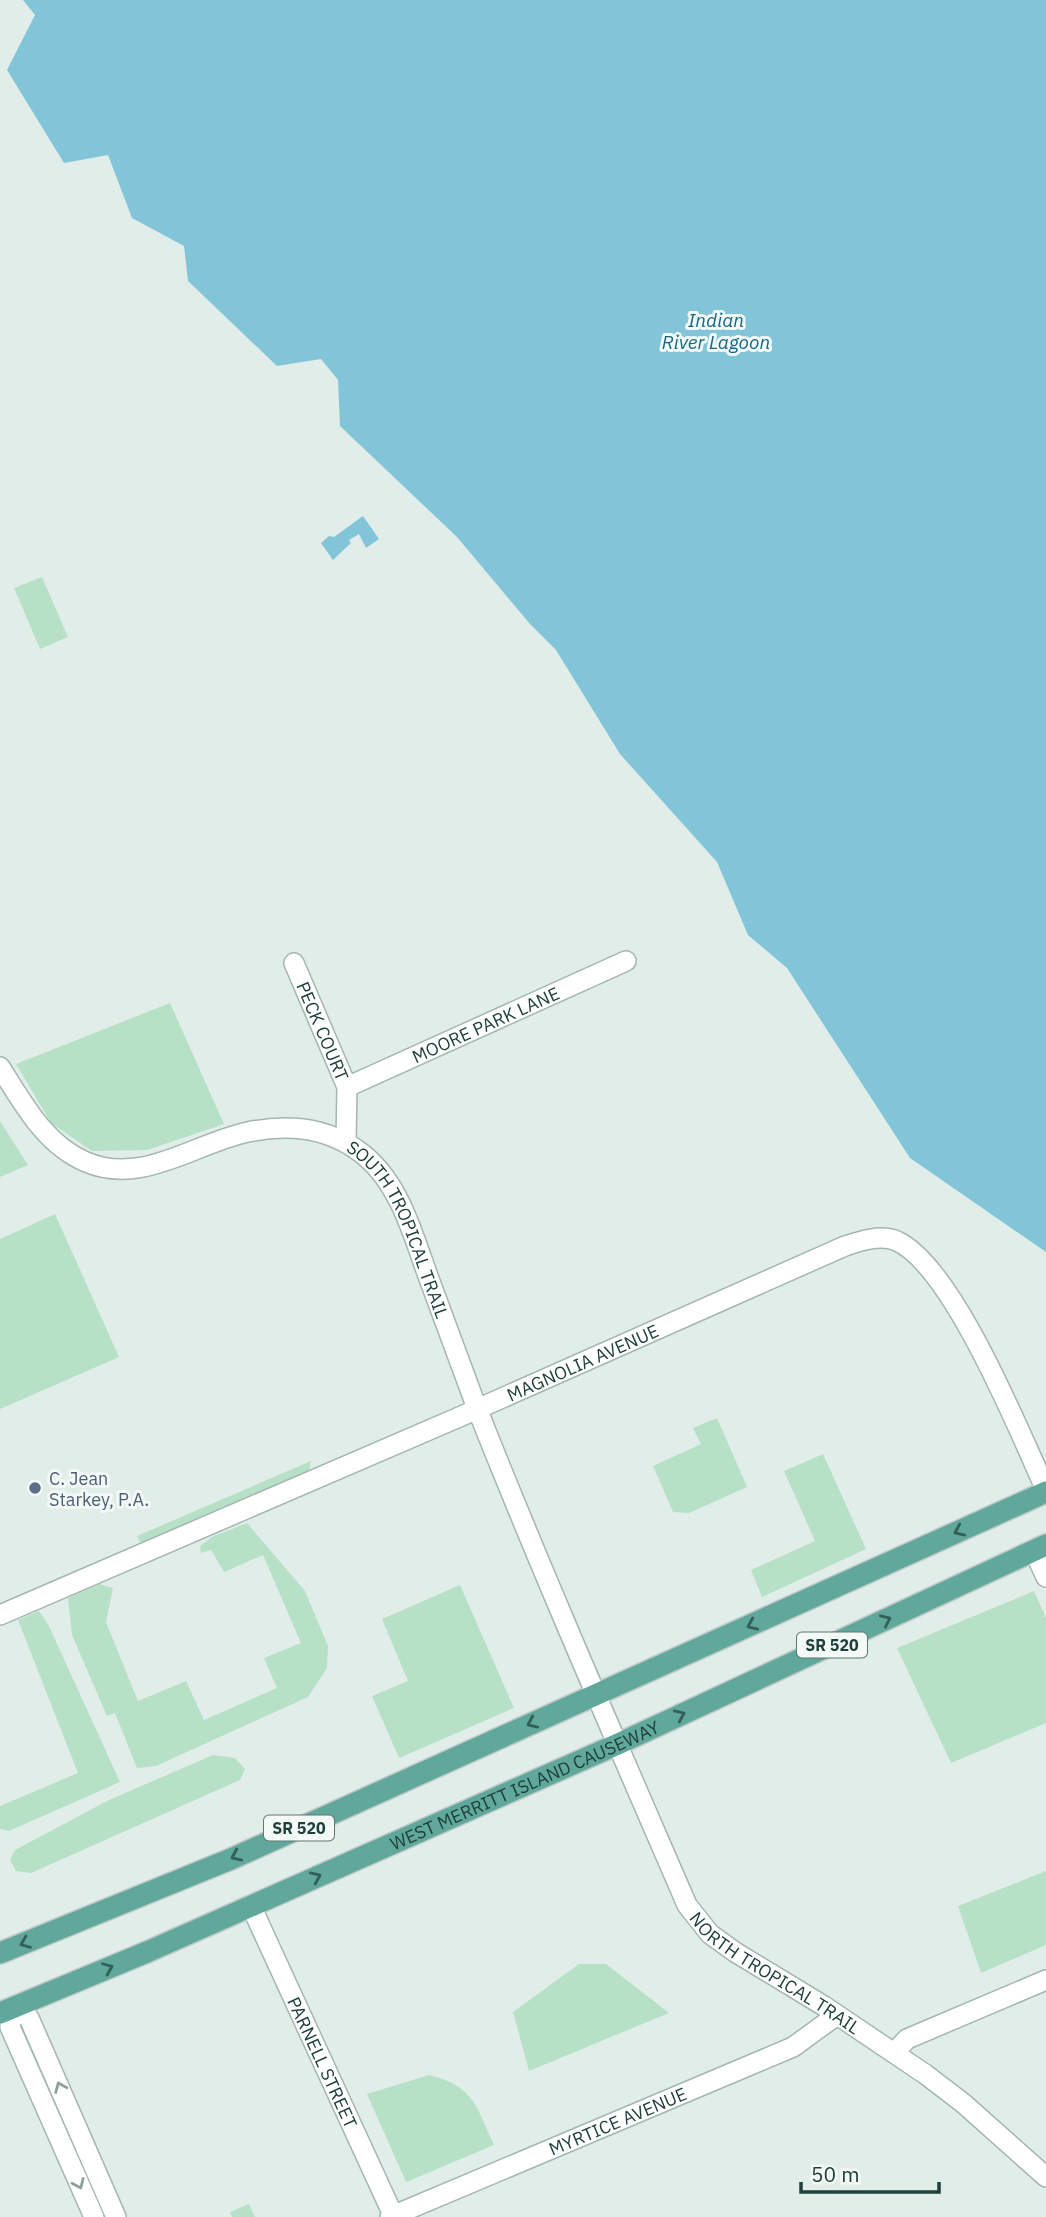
<svg xmlns="http://www.w3.org/2000/svg" width="1046" height="2217" font-family="'IBM Plex Sans',sans-serif">
<rect width="100%" height="100%" fill="#e1ede9"/>
<!-- green -->
<path fill="#b7e1c6" d="M42 577 68 637 40 649 14 588Z
M170 1003 224 1124 147 1150 92 1151 51 1123 16 1064Z
M0 1121 28 1165 0 1177Z
M55 1214 119 1357 0 1409V1239Z
M717 1418 747 1487 689 1513 673 1512 653 1466 701 1444 693 1428Z
M823 1454 866 1549 762 1597 751 1570 815 1541 784 1471Z
M311 1461 309 1470 150 1542H140L137 1536Z
M247 1523 305 1591 328 1646 327 1668 308 1697 156 1766 137 1768 115 1713 107 1716 72 1635 68 1598 100 1584 113 1588 106 1622 138 1701 186 1681 204 1720 277 1688 264 1658 301 1643 263 1555 224 1572 211 1550 201 1553 200 1546 212 1537Z
M460 1585 514 1708 399 1758 372 1696 408 1681 382 1619Z
M1034 1591 1046 1618V1723L951 1763 897 1648Z
M39 1611 48 1624 120 1782 9 1831 0 1829V1806L78 1773 18 1620Z
M213 1755 235 1758 245 1769 240 1780 31 1873 16 1871 10 1860 15 1850 109 1800Z
M1046 1871V1945L981 1973 958 1906Z
M579 1964H606L669 2013 529 2071 513 2012Z
M429 2075C475 2086 476 2107 494 2145L406 2182 367 2094Z
M249 2204 255 2217H232L230 2212Z"/>
<!-- water -->
<path fill="#82c5d9" d="M23 0H1046V1252L910 1158 787 968 748 935 717 862 620 754 556 650 530 624 457 537 340 426 338 380 321 359 277 366 188 281 184 246 132 218 108 155 64 163 7 70 35 15Z
M363 516 379 539 366 548 359 534 349 540 351 543 333 560 321 543 329 536 334 537Z"/>
<g fill="none" stroke-linecap="round" stroke-linejoin="round">
<defs>
<g id="minor">
<path id="s1" d="M294 963 347 1087 346 1142"/>
<path id="s2" d="M0 1067C23 1103 45 1145 86 1162 142 1186 195 1143 248 1132 267 1128 284 1127 303 1129 326 1132 347 1141 365 1156 400 1185 413 1235 428 1276 445 1321 461 1366 478 1411 544 1577 616 1741 687 1905L710 1934 735 1952 824 2006 925 2074 963 2103 1046 2177"/>
<path id="s3" d="M347 1087 626 961"/>
<path d="M1034 1551 1046 1577"/>
<path id="s4" d="M0 1615 457 1418 845 1246C860 1241 881 1234 897 1241 953 1267 1019 1431 1046 1490"/>
<path id="s5" d="M251 1906 394 2217"/>
<path d="M894 2053 907 2039 1046 1980"/>
<path d="M94 2217 10 2027 13 2008 29 2018 116 2217"/>
<path id="s6" d="M390 2217 793 2047 837 2015"/>
</g>
<g id="major">
<path d="M0 1953 231 1859 1046 1492"/>
<path id="s7" d="M0 2013 147 1952 618 1744 1046 1545"/>
</g>
</defs>
<!-- minor casing -->
<use href="#minor" stroke="#a3b6b1" stroke-width="22"/>
<!-- major casing -->
<use href="#major" stroke="#c0cac8" stroke-width="24"/>
<!-- minor -->
<use href="#minor" stroke="#fff" stroke-width="19"/>
<!-- major -->
<use href="#major" stroke="#60a89b" stroke-width="21"/>
</g>
<!-- one-way arrows -->
<defs><path id="oneway-chevron" d="M-2-3.5L2.5 0L-2 3.5" fill="none" stroke-width="1.6" stroke-linecap="round" stroke-linejoin="round" transform="scale(1.75)"/></defs>
<g stroke="#325f57">
<use href="#oneway-chevron" transform="translate(959 1531) rotate(156)"/>
<use href="#oneway-chevron" transform="translate(886 1620) rotate(-25)"/>
<use href="#oneway-chevron" transform="translate(752 1625) rotate(156)"/>
<use href="#oneway-chevron" transform="translate(680 1715) rotate(-24)"/>
<use href="#oneway-chevron" transform="translate(532 1723) rotate(156)"/>
<use href="#oneway-chevron" transform="translate(236 1856) rotate(156)"/>
<use href="#oneway-chevron" transform="translate(316 1877) rotate(-24)"/>
<use href="#oneway-chevron" transform="translate(25 1943) rotate(158)"/>
<use href="#oneway-chevron" transform="translate(108 1968) rotate(-23)"/>
</g>
<g stroke="#8fa09c">
<use href="#oneway-chevron" transform="translate(60 2087) rotate(-113)"/>
<use href="#oneway-chevron" transform="translate(79 2184) rotate(66)"/>
</g>
<!-- markers -->
<circle fill="#5c6f8a" stroke="#f2f9f6" stroke-width="2.5" cx="35" cy="1488" r="7"/>
<g text-anchor="middle" dominant-baseline="central" stroke-width="6" stroke-linejoin="round" paint-order="stroke">
<!-- shield labels -->
<g fill="#f2f9f6" stroke="#5e7872" stroke-width="2">
<rect x="797" y="1632.5" width="70" height="25" rx="5"/>
<rect x="264" y="1815.5" width="70" height="25" rx="5"/>
</g>
<g font-size="16" font-weight="bold" fill="#1f403a">
<text x="832" y="1645">SR 520</text>
<text x="299" y="1828">SR 520</text>
</g>
<!-- street labels -->
<g font-size="18" fill="#1f403a" stroke="#f2f9f6">
<text stroke="none"><textPath href="#s3" startOffset="152">MOORE PARK LANE</textPath></text>
<text stroke="none"><textPath href="#s1" startOffset="74">PECK COURT</textPath></text>
<text stroke="none"><textPath href="#s2" startOffset="504">SOUTH TROPICAL TRAIL</textPath></text>
<text stroke="none"><textPath href="#s4" startOffset="635">MAGNOLIA AVENUE</textPath></text>
<text stroke="none"><textPath href="#s7" startOffset="572">WEST MERRITT ISLAND CAUSEWAY</textPath></text>
<text stroke="none"><textPath href="#s2" startOffset="1353">NORTH TROPICAL TRAIL</textPath></text>
<text stroke="none"><textPath href="#s5" startOffset="172">PARNELL STREET</textPath></text>
<text stroke="none"><textPath href="#s6" startOffset="247">MYRTICE AVENUE</textPath></text>
</g>
<!-- service labels -->
<g font-size="18" fill="#4e5e75" stroke="#f2f9f6" text-anchor="start">
<text x="49" y="1478">C. Jean<tspan x="49" dy="21">Starkey, P.A.</tspan></text>
</g>
<!-- water labels -->
<g font-size="19" font-style="italic" fill="#126884" stroke="#f2f9f6">
<text x="716" y="320">Indian<tspan x="716" dy="22">River Lagoon</tspan></text>
</g>
</g>
<!-- scale -->
<path d="M801 2182v10h138v-10" fill="none" stroke="#1f403a" stroke-width="3.5"/>
<text x="811" y="2182" font-size="21" fill="#1f403a" stroke="#f2f9f6" stroke-width="5" paint-order="stroke">50 m</text>
</svg>
